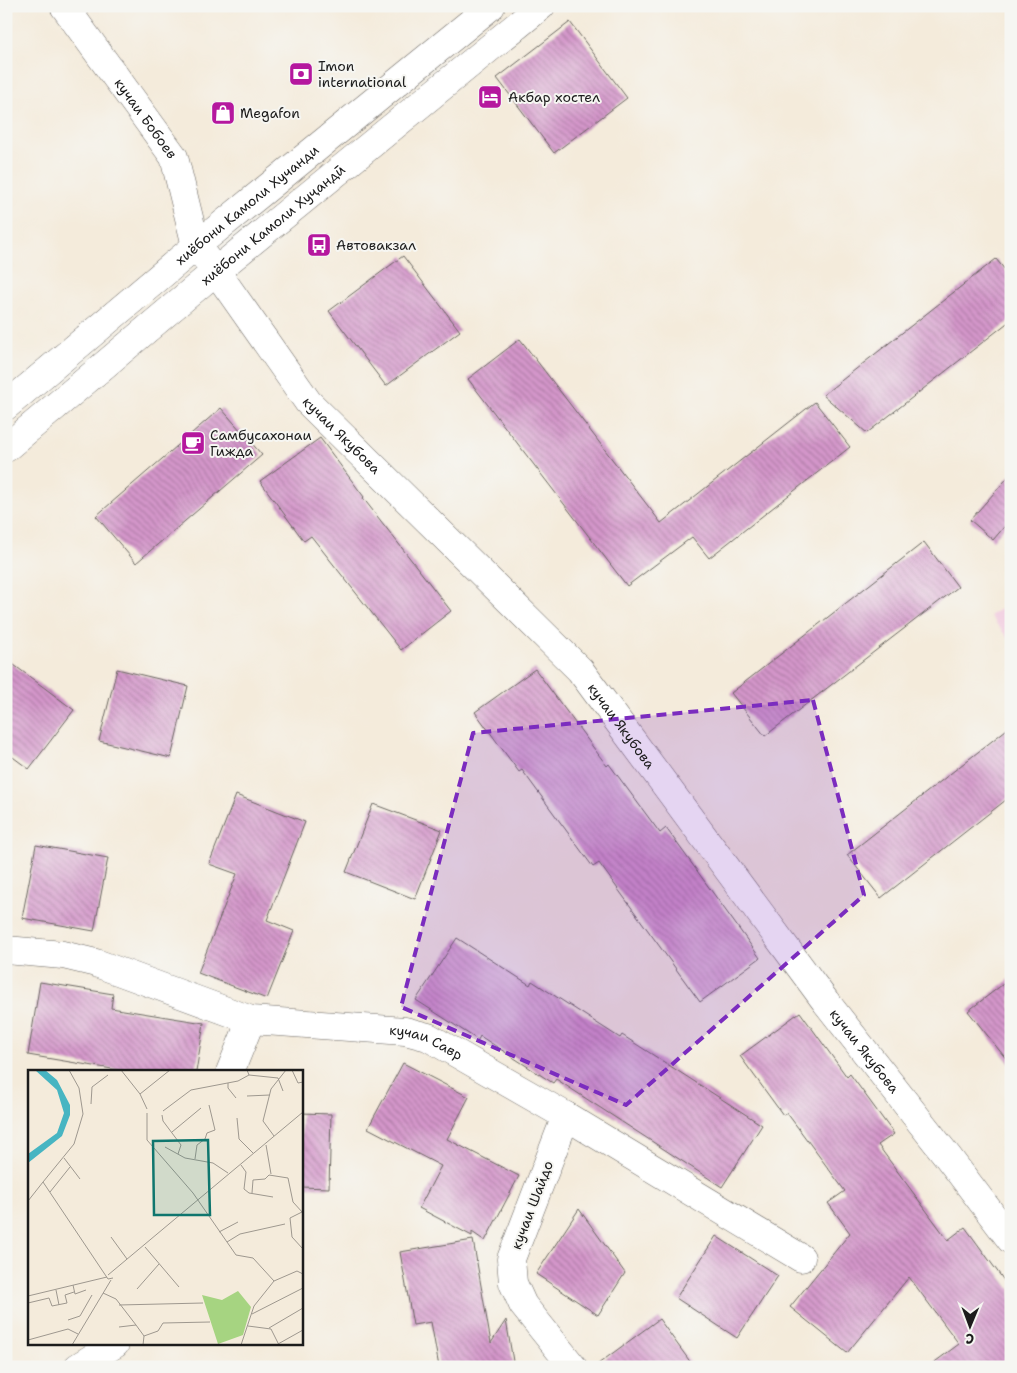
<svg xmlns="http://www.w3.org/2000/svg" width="1017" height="1373" font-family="'Shantell Sans',sans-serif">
<defs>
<pattern id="building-back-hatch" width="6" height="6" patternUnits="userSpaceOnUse" patternTransform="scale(1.25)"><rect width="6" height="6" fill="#d496ca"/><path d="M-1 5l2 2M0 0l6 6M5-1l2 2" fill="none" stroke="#ab7aa3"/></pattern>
</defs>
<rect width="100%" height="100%" fill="#f6f6f2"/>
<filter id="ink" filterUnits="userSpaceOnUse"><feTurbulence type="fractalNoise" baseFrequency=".02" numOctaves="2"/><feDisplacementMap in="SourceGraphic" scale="10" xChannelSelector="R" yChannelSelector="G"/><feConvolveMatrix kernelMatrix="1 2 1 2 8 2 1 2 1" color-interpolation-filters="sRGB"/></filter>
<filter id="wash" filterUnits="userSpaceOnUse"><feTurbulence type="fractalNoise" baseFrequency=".0096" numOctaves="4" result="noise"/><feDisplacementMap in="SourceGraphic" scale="20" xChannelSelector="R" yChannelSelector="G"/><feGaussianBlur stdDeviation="1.12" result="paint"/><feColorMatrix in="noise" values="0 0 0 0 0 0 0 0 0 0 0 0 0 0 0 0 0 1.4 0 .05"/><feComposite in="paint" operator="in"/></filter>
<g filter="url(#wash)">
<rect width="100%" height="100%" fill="#f4ebdb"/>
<!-- built -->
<path fill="#f2cfe1" d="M1011 601V642L990 616Z"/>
<g id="blocks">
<!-- building -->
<path fill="url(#building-back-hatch)" d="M570 22 627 98 554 153 497 78Z
M403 256 460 331 386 386 329 311Z
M996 259 1011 277V320L867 433 823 395Z
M520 339 661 523 815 402 850 447 709 558 692 537 627 586 468 379Z
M221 408 262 455 136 563 96 516Z
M320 438 364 497 363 498 451 611 401 650 311 536 304 541 260 481Z
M1011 474V519L993 540 970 520Z
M924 542 958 587 765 736 731 693Z
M6 659 74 710 29 769 6 752Z
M117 669 188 686 171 758 99 741Z
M535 669 607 766 609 764 660 833 666 828 760 958 700 1002 599 863 593 867 522 770 519 772 475 712Z
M1011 726V796L881 898 847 855Z
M236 795 305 822 267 920 294 931 267 999 198 973 237 874 209 864Z
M373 804 442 830 415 899 346 872Z
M36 845 108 858 94 931 22 918Z
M457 938 530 985 532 981 620 1038 622 1035 762 1125 722 1187 556 1079 553 1083 480 1036 478 1040 416 1000Z
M1011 978V1065L968 1011Z
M40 982 113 994 111 1008 204 1023 196 1072H130L28 1055Z
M800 1012 847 1077 850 1074 894 1134 878 1145 948 1240 965 1227 1011 1290V1367H928L959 1344 909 1277 847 1353 790 1307 850 1233 828 1203 845 1191 787 1113 783 1115 740 1056Z
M403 1063 469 1097 447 1139 519 1176 485 1241 472 1232V1236L419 1208 441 1166 368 1128Z
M301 1113 331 1114 329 1188 301 1187Z
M579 1209 625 1273 598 1315 536 1274Z
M716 1236 778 1276 737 1338 676 1298Z
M473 1240 491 1343 506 1320 514 1367H439L431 1322 413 1325 400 1252Z
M659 1319 694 1367H594Z"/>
</g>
</g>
<g filter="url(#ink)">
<use href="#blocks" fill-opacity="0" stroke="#68645f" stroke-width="1"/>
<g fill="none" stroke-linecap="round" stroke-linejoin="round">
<defs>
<g id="minor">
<path id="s1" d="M64 6 174 157 196 246 216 271 308 402 580 670 826 1002 948 1157 1011 1240"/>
<path id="s2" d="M6 950 63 955 96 963 251 1020 405 1031 428 1037 566 1116 801 1258"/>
<path d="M230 1072 251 1020"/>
<path d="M566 1116 511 1259 513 1283 523 1305 573 1367"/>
<path d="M78 1367 115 1344"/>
</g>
<g id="major">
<path id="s3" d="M6 406 196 246 491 6"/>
<path id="s4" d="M6 448 216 271 541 6"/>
</g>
</defs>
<!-- minor casing -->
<use href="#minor" stroke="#68645f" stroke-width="29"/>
<!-- major casing -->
<use href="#major" stroke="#68645f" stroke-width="29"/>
<!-- minor -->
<use href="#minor" stroke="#fff" stroke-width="28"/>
<!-- major -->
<use href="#major" stroke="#fff" stroke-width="28"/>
</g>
</g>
<!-- marked area -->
<path fill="#7b2cbf" fill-opacity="0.2" stroke="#7b2cbf" stroke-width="4" stroke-dasharray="10 6" stroke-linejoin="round" d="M813 700 864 895 626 1105 401 1007 473 733Z"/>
<!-- icons -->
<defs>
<symbol id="bank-square" viewBox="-11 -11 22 22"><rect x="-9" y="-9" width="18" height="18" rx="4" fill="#b5179e" stroke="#f6f6f2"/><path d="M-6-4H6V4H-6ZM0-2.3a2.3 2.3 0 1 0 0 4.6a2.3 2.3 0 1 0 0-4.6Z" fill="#fff"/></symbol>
<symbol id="hotel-square" viewBox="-11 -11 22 22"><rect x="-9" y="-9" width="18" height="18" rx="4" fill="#b5179e" stroke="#f6f6f2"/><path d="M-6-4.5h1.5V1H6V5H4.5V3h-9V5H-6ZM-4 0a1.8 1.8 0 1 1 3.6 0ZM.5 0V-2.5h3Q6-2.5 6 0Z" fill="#fff"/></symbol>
<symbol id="shop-square" viewBox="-11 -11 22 22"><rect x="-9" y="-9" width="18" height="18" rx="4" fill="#b5179e" stroke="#f6f6f2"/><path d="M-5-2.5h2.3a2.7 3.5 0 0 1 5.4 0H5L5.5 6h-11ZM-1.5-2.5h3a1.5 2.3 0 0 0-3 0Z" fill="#fff"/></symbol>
<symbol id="bus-square" viewBox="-11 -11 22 22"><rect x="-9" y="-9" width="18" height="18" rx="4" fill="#b5179e" stroke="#f6f6f2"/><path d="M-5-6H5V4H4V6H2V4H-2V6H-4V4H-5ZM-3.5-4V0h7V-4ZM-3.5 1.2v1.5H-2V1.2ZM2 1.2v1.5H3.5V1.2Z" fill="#fff"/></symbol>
<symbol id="cafe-square" viewBox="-11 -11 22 22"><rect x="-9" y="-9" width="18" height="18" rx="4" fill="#b5179e" stroke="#f6f6f2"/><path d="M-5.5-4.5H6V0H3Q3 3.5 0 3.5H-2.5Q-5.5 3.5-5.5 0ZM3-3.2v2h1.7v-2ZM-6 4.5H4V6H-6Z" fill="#fff"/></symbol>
</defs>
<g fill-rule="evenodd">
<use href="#bank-square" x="287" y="60" width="28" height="28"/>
<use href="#hotel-square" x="476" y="83" width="28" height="28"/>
<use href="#shop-square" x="209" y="99" width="28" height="28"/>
<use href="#bus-square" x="305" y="231" width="28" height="28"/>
<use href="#cafe-square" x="179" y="429" width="28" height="28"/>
</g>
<g text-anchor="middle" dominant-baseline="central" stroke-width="4" stroke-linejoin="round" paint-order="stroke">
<!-- poi labels -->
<g font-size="14" fill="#1c1c1c" stroke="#f6f6f2" text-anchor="start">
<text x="318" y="66">Imon<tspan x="318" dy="16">international</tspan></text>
<text x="508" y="97">Акбар хостел</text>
<text x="240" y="113">Megafon</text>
<text x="336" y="245">Автовакзал</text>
<text x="210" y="435">Самбусахонаи<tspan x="210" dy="16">Гижда</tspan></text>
</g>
<!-- street labels -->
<g font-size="14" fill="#1c1c1c" stroke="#f6f6f2">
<text stroke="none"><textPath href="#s1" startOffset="139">кучаи Бобоев</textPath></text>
<text stroke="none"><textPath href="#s3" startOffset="314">хиёбони Камоли Хучанди</textPath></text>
<text stroke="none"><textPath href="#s4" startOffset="348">хиёбони Камоли Хуҷандӣ</textPath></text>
<text stroke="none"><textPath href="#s1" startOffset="518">кучаи Якубова</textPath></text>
<text stroke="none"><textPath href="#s1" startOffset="922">кучаи Якубова</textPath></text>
<text stroke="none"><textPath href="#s2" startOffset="434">кучаи Савр</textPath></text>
<text stroke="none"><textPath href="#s1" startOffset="1328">кучаи Якубова</textPath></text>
<text transform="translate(532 1205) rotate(-69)">кучаи Шайдо</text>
</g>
</g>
<!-- overview -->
<g transform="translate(28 1070)">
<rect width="275" height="275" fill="#f4ebdb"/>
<path d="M210 221 223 237 215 265 190 274 174 225 194 230Z" fill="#a6d481"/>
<path d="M7 0H17L29 10 42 35V45L34 66 0 93V84L29 63 36 43 29 20Z" fill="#47b5c2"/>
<path fill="none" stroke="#9e988f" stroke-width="1" d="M41 0 51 18 55 44 46 74 15 112 80 209 85 208M93 0 112 24 119 39M219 0 221 5 250 8 255 21M264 0 270 13 275 12M200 13V18L208 28M112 24 142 0M219 26 242 25M63 34 64 17 80 5M135 41 163 20 210 11 221 5M119 43V70L165 123 208 185 225 188 246 211 226 236 213 275M134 45 135 51 153 75 150 84M209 48 211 69 225 83M144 62 173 38M246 66 235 51 243 19 258 0M238 75 243 104M137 77 157 88 185 93 200 103M36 88 52 109M167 89 169 75 177 69 179 63 187 60 181 35M213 95 218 102 216 119 221 123 245 127M22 122 42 97M224 123 225 110 237 109 241 105 260 108 265 132 275 143M0 131 15 112M274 142 262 148 264 167 275 179M191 162 210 152M83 167 99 189M199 172 212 164 257 154M117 177 151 217M80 205 275 42M246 211 269 201 275 204M45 215 47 224 58 220M109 219 131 194M28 220 31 235M75 223 88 229 108 255 116 266 115 275M0 226 79 207M0 233 21 228 24 236 39 233 37 225 46 222M91 235 175 233M224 244 275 218M40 250 52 246 64 225M220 256 243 259 251 275M91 257 108 255M241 258 275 238M116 266 130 261 135 253 182 252M0 270 40 259 50 264M250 274 275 260M44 275 83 210"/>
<path fill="#0f766e" fill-opacity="0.15" stroke="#0f766e" stroke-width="2.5" d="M180 70 182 145H126L125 71Z"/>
<rect width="275" height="275" fill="none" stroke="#1c1c1c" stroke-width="2.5"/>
</g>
<!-- margin -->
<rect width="1017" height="1373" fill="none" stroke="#f6f6f2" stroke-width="25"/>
<!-- north arrow -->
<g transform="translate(970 1326) rotate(181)" stroke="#f6f6f2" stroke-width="4" paint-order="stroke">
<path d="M0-4L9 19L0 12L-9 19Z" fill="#1c1c1c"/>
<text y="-8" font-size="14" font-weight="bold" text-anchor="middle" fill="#1c1c1c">С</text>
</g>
</svg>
